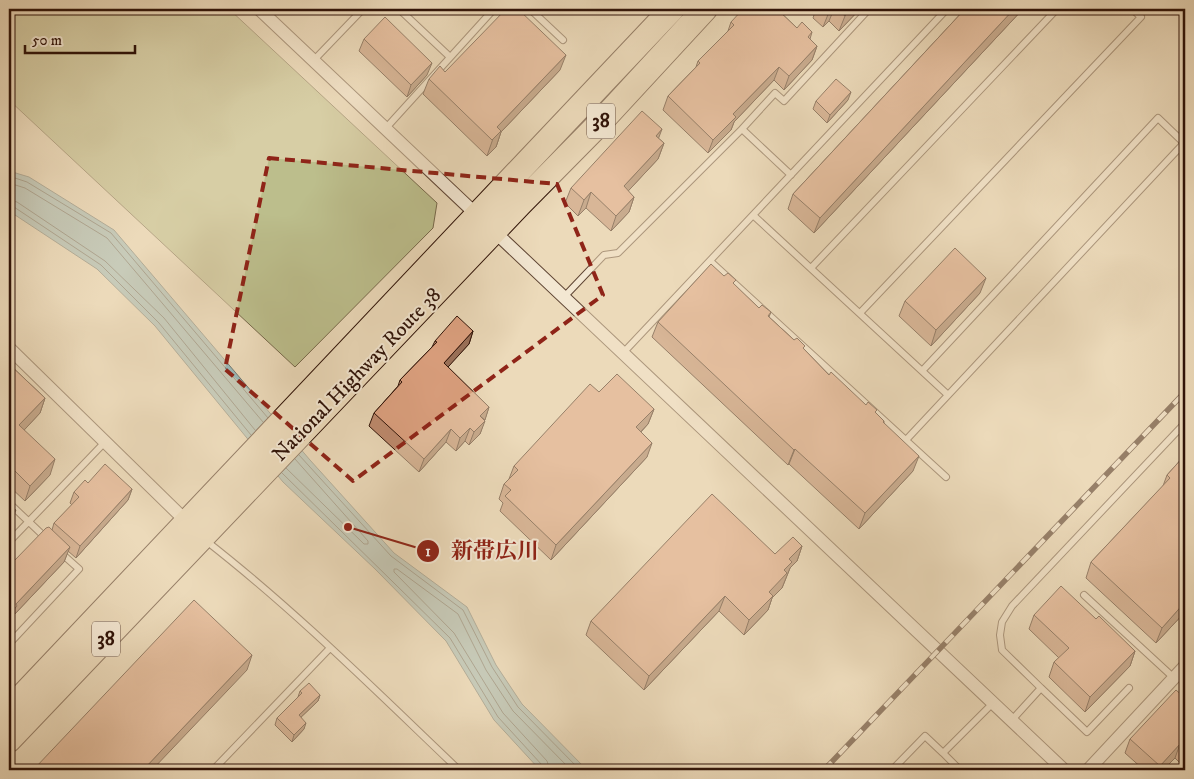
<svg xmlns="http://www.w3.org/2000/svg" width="1194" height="779" font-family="'IM FELL DW Pica','Noto Serif JP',serif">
<rect width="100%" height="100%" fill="#ecdaba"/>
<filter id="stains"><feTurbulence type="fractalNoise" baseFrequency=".004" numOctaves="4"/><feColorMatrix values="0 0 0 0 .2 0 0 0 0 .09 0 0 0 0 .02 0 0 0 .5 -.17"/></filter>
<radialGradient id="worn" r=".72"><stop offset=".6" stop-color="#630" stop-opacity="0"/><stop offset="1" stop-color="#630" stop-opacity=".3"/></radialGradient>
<!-- green -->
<path fill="#bcbe8c" stroke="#76684a" d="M9 9H229L437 203 433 228 295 367 9 100Z"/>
<!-- water -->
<path fill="#9bb9b8" stroke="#707772" d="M9 171 29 177 114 230 310 460 394 553 467 607 496 665 522 704 587 770H540L494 720 446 641 375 569 283 482 155 326 97 269 9 211Z"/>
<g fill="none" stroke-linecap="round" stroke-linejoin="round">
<!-- shore -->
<path stroke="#666660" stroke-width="1" d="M9 176 27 182 111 233 268 418
M9 183 25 188 107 238 263 422
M9 200 17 202 105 261 164 318 255 430
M9 206 14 207 101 265 159 323 251 435
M299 455 391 556 463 610 492 667 518 707 580 770
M286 468 364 544H368V541L295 459
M282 473 450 638 498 717 542 765 544 770
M550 770 547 761 503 713 454 633 394 572V569H397L458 614 486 670 513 711 571 770"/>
<defs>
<path id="lane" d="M399 9 450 57
M530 9 563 40
M936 9 942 14
M314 60 363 9
M386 128 494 9
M742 129 775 93 784 101 869 9
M753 215 948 395
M710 261 946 477
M811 268 1057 9
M564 297 604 255 618 253 742 129 791 175
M860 313 1141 17 1132 9
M623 353 947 9
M906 440 1184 143 1158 118 922 371
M9 503 47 539
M205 540C295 610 376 691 459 770
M9 542 105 442
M1084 595 1174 678
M9 644 79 569 61 553
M1041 688 1087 732 1129 688
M1011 721 1041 688 1002 650 1000 635 1002 622 1012 606 1185 423
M213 770 330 648
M892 770 925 736 943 753
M960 770 943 753 993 703"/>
<path id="street" d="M259 9 1064 770
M9 348 189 524
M1088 770 1185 666"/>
<path id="highway" d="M9 710 672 9
M9 740 520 204 596 127 705 9"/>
</defs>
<!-- lane casing -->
<use href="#lane" stroke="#5f4534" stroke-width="8"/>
<!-- street casing -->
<use href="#street" stroke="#5f4534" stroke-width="14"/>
<!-- highway casing -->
<use href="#highway" stroke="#301308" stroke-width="26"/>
<!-- lane -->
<use href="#lane" stroke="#f3e7d2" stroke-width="6"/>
<!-- street -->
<use href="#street" stroke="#f3e7d2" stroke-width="12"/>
<!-- highway -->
<use href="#highway" stroke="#ecdaba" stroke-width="24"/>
<defs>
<path id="rail" d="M824 770 1185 392"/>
</defs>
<!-- rail casing -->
<use href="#rail" stroke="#301308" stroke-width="5.5"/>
<!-- rail -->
<use href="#rail" stroke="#f3e7d2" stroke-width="4" stroke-dasharray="11" stroke-linecap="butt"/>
</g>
<!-- wall -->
<path fill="#be8a6e" stroke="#301308" d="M816 9H860L839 31 829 21 823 27 813 18Z
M965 9H1023L814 233 788 209 793 194Z
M780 12 797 28 812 32 810 39 817 46 812 60 784 90 774 80 734 122 731 130 708 153 663 110 668 96 696 67 698 61 728 31 731 22Z
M364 39 427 75 407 97 359 51Z
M560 70 501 132 496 147 487 156 423 94 429 79 445 72Z
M848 100 827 123 813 109 816 101Z
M658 138 664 143 658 159 628 191 634 197 629 212 611 231 586 208 578 216 565 203 571 188Z
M734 285 759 308 771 312 769 317 804 349 829 375 884 421V423L913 471 859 529 789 464 788 465 652 337 658 322Z
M980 293 931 346 899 316 905 301Z
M473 331 469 344 447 367 489 407 480 434 469 445 465 441 456 451 446 442 419 472 369 426 374 413 398 386 400 380 432 347 435 341Z
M9 364 45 398 40 413 24 430 50 475 25 501 9 486Z
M599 392 654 409 648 424 641 432 647 457 551 560 500 511 503 503 499 499 504 484 509 479 514 466Z
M1185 455V612L1156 643 1086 578 1091 562 1163 486 1167 475Z
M88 483 132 489 128 500 76 558 68 551 64 562 13 616 12 621 14 561 52 530 54 523 72 505 70 503 74 492Z
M802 546 797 561 790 568 782 588 772 598 768 610 744 635 719 611 644 690 586 635 591 621 775 554Z
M1034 615 1096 619 1135 651 1130 666 1085 712 1049 677 1054 662 1059 658 1029 629Z
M300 691 320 695 318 701 301 717 304 729 292 742 275 725 277 718 298 697Z
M1185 698V768L1175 758 1163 770H1144L1125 753 1130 739Z"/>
<!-- shaded-wall -->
<path fill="#9b715a" stroke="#301308" d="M832 9H834L829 21 823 27 829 12Z
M851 9H860L839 31 845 16Z
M1014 9H1023L814 233 820 218Z
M817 46 812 60 784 90 789 76Z
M566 55 560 70 501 132 496 147 487 156 497 127Z
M432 63 427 75 407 97 411 85Z
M779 67 774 80 734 122 731 130 708 153 713 140 733 114Z
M851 92 848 100 827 123 830 115Z
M662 129 656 145V136Z
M664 143 658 159 618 202 624 186Z
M591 192 586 208 578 216 584 200Z
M634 197 629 212 611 231 616 216Z
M986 278 980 293 931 346 936 330Z
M473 331 469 344 439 377 444 363Z
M45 398 40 413 14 441 19 425Z
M489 407 485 420 480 416Z
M654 409 648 424 631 442 636 427Z
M485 421 480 434 469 445 474 432Z
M470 428 465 441 456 451 460 438Z
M451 429 446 442 419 472 424 459Z
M652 443 647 457 551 560 556 545Z
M795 449 789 464 788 465 794 450Z
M919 456 913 471 859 529 865 513Z
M55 459 50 475 25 501 30 486Z
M132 489 128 500 76 558 80 546Z
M16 510 9 528V520L11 515Z
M802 546 797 561 790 568 782 588 772 598 768 610 744 635 749 620 769 592 789 559Z
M70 547 64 562 13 616 12 621 9 624V615L16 604Z
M725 596 719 611 644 690 649 676Z
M1185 602V612L1156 643 1162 628Z
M1135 651 1130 666 1085 712 1090 697Z
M252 655 247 670 152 770H143Z
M320 695 318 701 296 722 299 715Z
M306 723 304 729 292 742 294 735Z
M1180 744 1175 758 1163 770H1158L1160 766Z"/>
<!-- building -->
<path fill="#dda180" stroke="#301308" d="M506 9H518L566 55 497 127 501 131 492 140 429 79 440 66 445 72Z
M743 9H779L778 10 797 28 802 22 812 32 808 37 817 46 789 76 779 67 733 114 736 117 713 140 668 96 700 63 698 61 734 25 731 22Z
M825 9H832L829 12Z
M837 9H851L845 16Z
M965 9H1014L820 218 793 194Z
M385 17 432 63 411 85 364 39Z
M836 79 851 92 830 115 816 101Z
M642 111 662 129 656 136 664 143 624 186 634 197 616 216 591 192 584 200 571 188Z
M955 248 986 278 936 330 905 301Z
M711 264 724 276 728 273 736 280 733 283 759 308 762 305 771 312 768 316 794 340 797 338 805 346 803 348 829 375 831 372 866 405 868 402 877 410 875 412 884 421 883 422 919 456 865 513 795 449 794 450 658 322Z
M457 316 473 331 444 363 489 407 480 416 485 421 474 432 470 428 460 438 451 429 424 459 374 413 402 382 400 380 437 342 435 341Z
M9 364 45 398 19 425 55 459 30 486 9 465Z
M617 374 654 409 636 427 652 443 556 545 505 496 511 490 504 484 518 470 514 466 590 384 599 392Z
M1185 455V602L1162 628 1091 562 1170 478 1167 475Z
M105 464 132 489 80 546 54 523 79 497 74 492 85 480 88 483Z
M712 494 775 554 793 537 802 546 789 559 792 562 784 570 787 573 769 592 773 596 749 620 725 596 649 676 591 621Z
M9 503 16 510 11 515 13 517 9 522Z
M49 527 70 547 16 604 17 606 9 615V556L14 561 46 528Z
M1061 586 1096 619 1099 616 1135 651 1090 697 1054 662 1069 648 1034 615Z
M194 600 252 655 143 770H37L35 768Z
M309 683 320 695 299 715 306 723 294 735 277 718 302 693 300 691Z
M1176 690 1185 698V749L1180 744 1160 766 1130 739Z"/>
<!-- marked area -->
<path d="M0 0H1194V779H0ZM269 158 557 184 603 295 353 481 225 369Z" fill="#ecdaba" fill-opacity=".55" fill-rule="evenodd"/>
<path fill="none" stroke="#8f2418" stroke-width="4" stroke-dasharray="10 6" stroke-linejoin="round" d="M269 158 557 184 603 295 353 481 225 369Z"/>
<g text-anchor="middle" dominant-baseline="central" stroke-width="4" stroke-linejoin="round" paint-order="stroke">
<!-- shield labels -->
<g fill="#f3e7d2" stroke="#6a5345" stroke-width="1">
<rect x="587" y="103.5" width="28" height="35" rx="4"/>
<rect x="92" y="621.5" width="28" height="35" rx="4"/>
</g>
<g font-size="20" font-weight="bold" fill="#301308">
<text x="601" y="121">38</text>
<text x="106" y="639">38</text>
</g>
<!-- street labels -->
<g font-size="21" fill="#301308" stroke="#f3e7d2">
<text transform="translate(357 375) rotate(-46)">National Highway Route 38</text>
</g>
</g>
<!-- callouts -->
<path fill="none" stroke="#8f2418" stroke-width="2" d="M348 527L428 551"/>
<g fill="#8f2418" stroke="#f3e7d2" stroke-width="2">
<circle cx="348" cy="527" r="5"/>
<circle cx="428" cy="551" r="12"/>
</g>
<g font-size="15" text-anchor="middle" font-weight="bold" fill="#fff">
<text x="428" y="556">1</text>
</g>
<g font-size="22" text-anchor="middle" font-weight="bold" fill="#8f2418" stroke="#f3e7d2" stroke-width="4" stroke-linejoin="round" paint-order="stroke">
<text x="495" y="558">新帯広川</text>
</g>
<!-- margin -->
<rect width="1194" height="779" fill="none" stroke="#ecdaba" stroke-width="30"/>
<rect x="10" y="10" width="1174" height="759" fill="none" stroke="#301308" stroke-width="2.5"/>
<rect x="15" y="15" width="1164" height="749" fill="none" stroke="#301308"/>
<!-- scale -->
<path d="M25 45v8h110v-8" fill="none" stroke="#301308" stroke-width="2.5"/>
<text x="32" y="45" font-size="15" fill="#301308" stroke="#f3e7d2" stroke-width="4" paint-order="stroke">50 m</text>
<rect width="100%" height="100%" filter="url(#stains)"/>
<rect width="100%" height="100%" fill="url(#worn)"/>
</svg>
